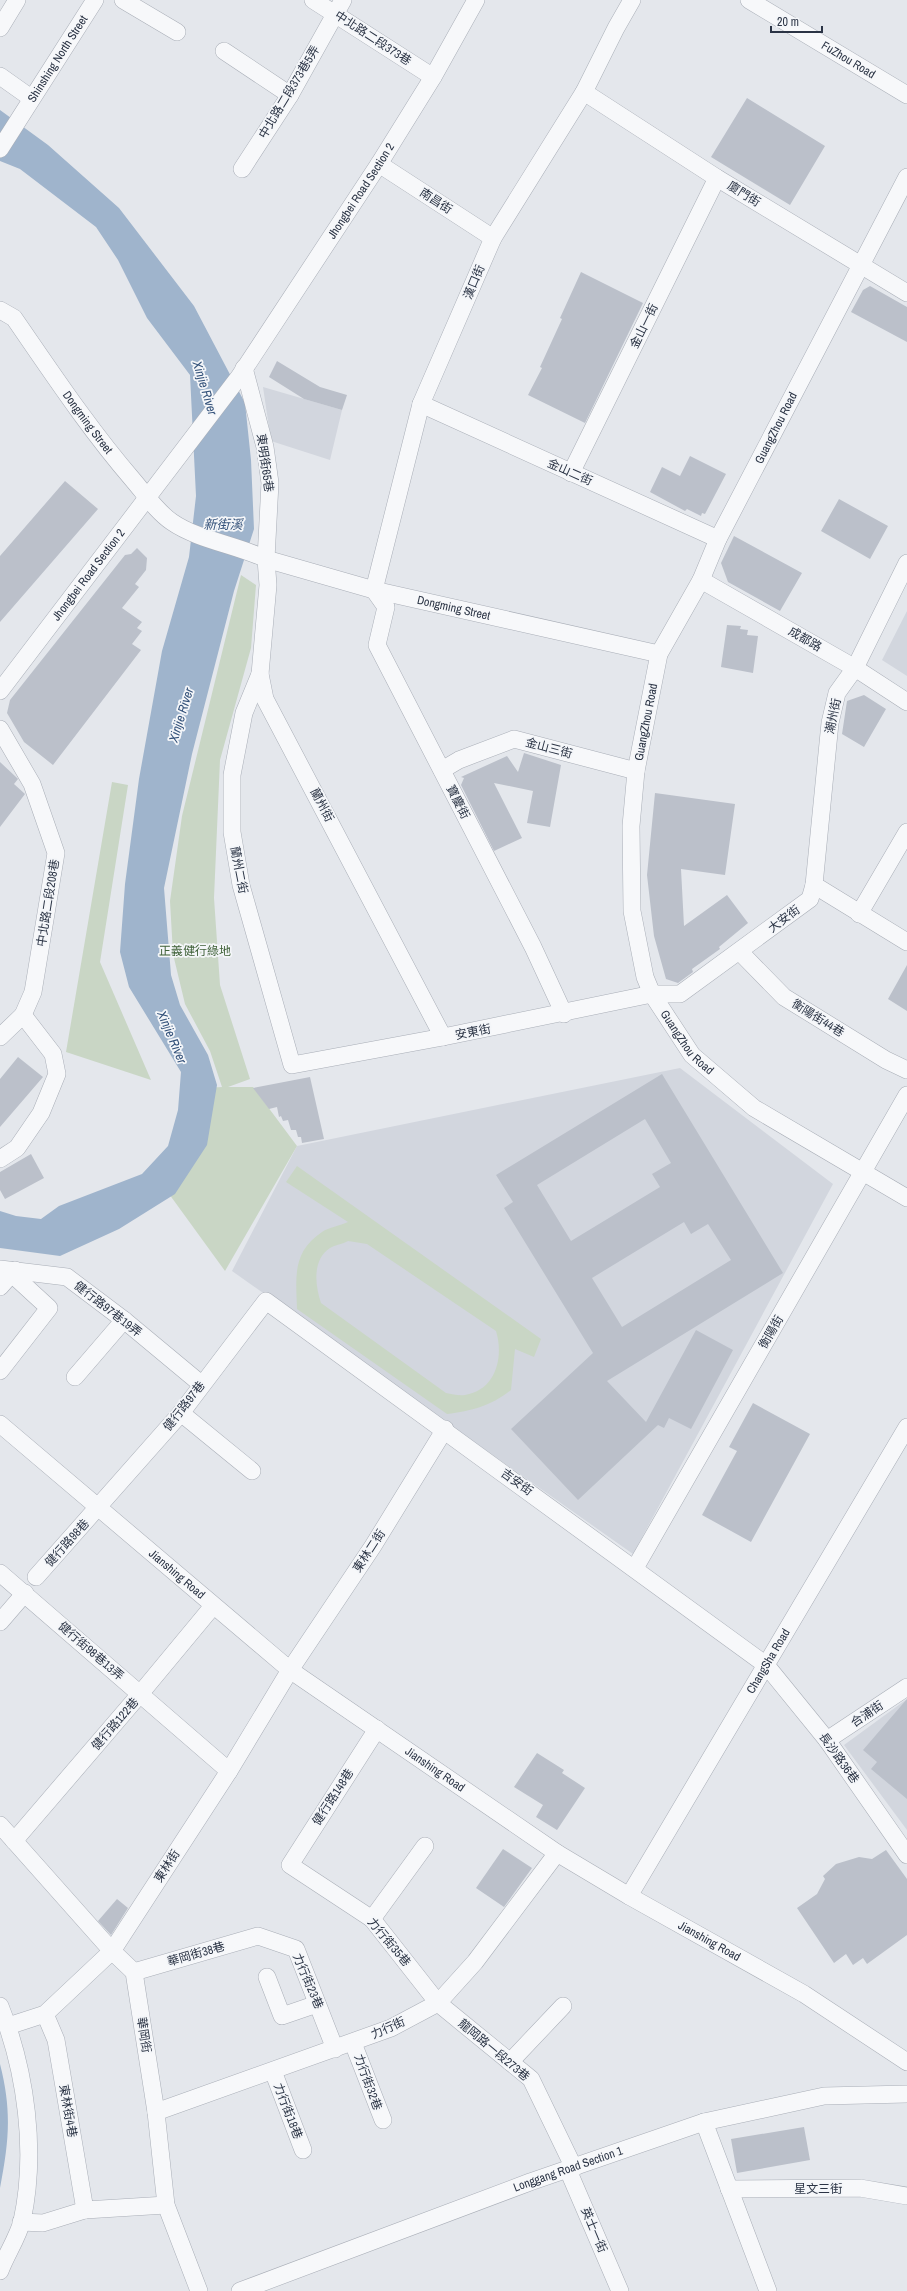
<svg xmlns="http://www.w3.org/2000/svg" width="907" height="2291" font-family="'Archivo Narrow','Noto Sans TC',sans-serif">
<rect width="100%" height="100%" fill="#e4e7ec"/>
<!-- built -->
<path fill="#d2d6de" d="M263 387 342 410 330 460 271 441Z
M907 611V676L882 660Z
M680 1068 833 1184 633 1554 232 1271 297 1146Z
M907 1699V1830L844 1745Z"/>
<!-- green -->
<path fill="#c9d6c5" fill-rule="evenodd" d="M241 575 256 585 251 648 220 760 214 898 220 985 250 1079 228 1087H253L297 1146 225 1271 164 1187 204 1088 222 1087 210 1051 185 1004 173 954 170 901 182 816Z
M112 782 128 785 100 962 151 1080 66 1052Z
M297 1166 541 1339 534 1357 515 1349 511 1390C491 1406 472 1411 447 1414L297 1309C296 1277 292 1252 322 1232 329 1227 340 1226 348 1222L286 1182ZM348 1241 367 1244 496 1331C504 1357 496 1390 465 1395 459 1396 452 1394 446 1393L321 1303C315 1285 312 1260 330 1248 335 1245 343 1244 348 1241Z"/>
<!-- water -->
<path fill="#9fb4cc" d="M0 110 48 145 119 208 194 306 245 403 251 460 254 529 234 591 192 754 164 888 171 975 180 1005 208 1055 217 1085 207 1145 175 1194 119 1229 60 1256 0 1248V1211L16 1216 41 1219 59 1206 142 1174 168 1146 178 1110 181 1072 129 987 120 952 125 884 139 779 162 651 189 557 196 496 190 375 147 318 118 260 96 227 20 169 0 161Z
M0 2064C12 2111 9 2141 0 2188Z"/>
<!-- building -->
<path fill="#bbc0ca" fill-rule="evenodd" d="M747 98 825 146 790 205 711 157Z
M581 272 643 303 585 423 528 395 542 368 540 367 562 319 560 318Z
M870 286 907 307V342L851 312 863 290Z
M277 361 320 387 347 395 342 410 304 399 269 377Z
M690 456 726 474 705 514 702 513 701 516 687 509 685 511 650 492 662 467 680 476Z
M65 481 98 509 0 622V556Z
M839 499 888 526 870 559 821 531Z
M734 536 802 573 780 611 728 582 721 563Z
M137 548 147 558 146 570 135 584 139 587 122 608 142 622 137 628 142 631 132 644 141 650 53 765 24 742 7 713 10 700 125 555 131 554Z
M727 625 741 626 740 629 748 630 747 635 758 636 753 673 721 667Z
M864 695 886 709 864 747 842 734 847 701Z
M524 753 561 765 550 827 527 823 533 791 494 783 522 838 494 851 461 785 464 778 461 777 507 756 518 772Z
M0 762 16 777 18 779 14 784 25 794 0 827Z
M655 793 735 804 725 875 681 869 684 926 727 895 748 923 719 947 720 949 692 969 693 972 678 983 666 979 654 936 647 875Z
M907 965V1011L888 999Z
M18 1057 43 1077 0 1127V1079Z
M662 1074 783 1273 607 1381 646 1422 696 1330 733 1350 691 1429 669 1418 664 1428 658 1425 578 1500 511 1429 593 1353 504 1208 513 1202 496 1175ZM645 1119 671 1163 652 1174 660 1187 571 1241 537 1185ZM684 1222 691 1234 708 1224 731 1260 622 1327 592 1278Z
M310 1077 324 1139 302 1143 301 1137H298L296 1130H291L288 1120 283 1121 281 1116 279 1117 277 1107 269 1109 253 1088Z
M31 1154 44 1178 5 1199 0 1190V1172Z
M753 1403 810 1434 751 1542 702 1515 737 1451 729 1447Z
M907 1699V1799L871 1769 877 1762 863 1750Z
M537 1753 564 1770 562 1773 585 1788 557 1830 536 1817 543 1805 514 1787Z
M503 1849 532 1868 504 1907 476 1888Z
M886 1850 907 1879V1935L867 1964 863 1958 853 1965 846 1954 834 1963 797 1908 817 1894 825 1879 823 1876 836 1864 859 1857 872 1859Z
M117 1899 128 1908 111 1935 98 1921Z
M804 2127 810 2160 737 2173 731 2139Z"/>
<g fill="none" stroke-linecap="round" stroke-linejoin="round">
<defs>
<g id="minor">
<path d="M123 0 177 32"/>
<path d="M313 0 433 77"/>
<path id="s1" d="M749 0 907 95"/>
<path d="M0 28 17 0"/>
<path d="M224 51 290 95"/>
<path d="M0 76 31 98"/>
<path d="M584 92 717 178 907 293"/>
<path id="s2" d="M0 149 95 0"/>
<path d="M379 164 493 238"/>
<path d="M242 169 290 95 343 0"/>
<path id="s3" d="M907 177 718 539 701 580 659 654 636 771 631 826 632 911 645 977 652 994 692 1055 754 1108 907 1198"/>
<path id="s4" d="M0 310 14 318C52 373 89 429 133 480 145 494 157 512 172 522 198 540 237 545 266 559L374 590 659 654"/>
<path d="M244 368 265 447 270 483 266 559 268 585 260 674 265 699 443 1037"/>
<path d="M421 404 718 539"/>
<path d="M571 473 717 178"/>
<path d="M701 580 855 668 907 702"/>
<path d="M260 674 244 713 232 775V832L241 885 292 1065 443 1037 652 994H680L810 899 814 885 830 723 837 693 855 668 907 563"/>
<path id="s5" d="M0 691 239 377 379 164 433 77 476 0"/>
<path d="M0 729 32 784 56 853 33 992 23 1015 0 1037"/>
<path d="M442 770 459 760 514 739 636 771"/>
<path d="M814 885 907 942"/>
<path d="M859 914 907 832"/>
<path d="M740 952 784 997 886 1060 907 1070"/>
<path d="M564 1014 533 947 377 645 386 607 374 590 421 404 493 238 584 92 616 28 632 0"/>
<path d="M0 1159 17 1148 41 1113 57 1074 53 1054 23 1015"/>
<path d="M0 1269 67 1277 124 1320 201 1384"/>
<path d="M0 1287 15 1270"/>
<path d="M0 1371 49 1308 12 1274"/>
<path d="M75 1377 124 1320"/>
<path d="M181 1413 252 1471"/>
<path id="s6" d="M0 1424 290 1670 557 1853 629 1896 804 1994 907 2062"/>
<path d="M635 1568 907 1095"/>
<path d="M0 1573 229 1771"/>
<path d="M36 1577 181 1413 266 1301 766 1665 827 1740 907 1855"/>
<path d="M0 1622 25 1593"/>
<path d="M377 1729 290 1865 372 1919 438 2003 531 2079 574 2168"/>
<path d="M827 1740 907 1687"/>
<path d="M0 1825 112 1951 134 1972 156 2112 166 2205 199 2291"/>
<path d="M14 1841 140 1694 213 1606"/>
<path id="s7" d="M629 1896 907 1427"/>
<path d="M372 1919 425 1846"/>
<path d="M134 1972 258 1936 296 1949 335 2049"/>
<path d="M267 1977 282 2016 317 2004"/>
<path d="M0 2006C26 2071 37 2152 22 2221 18 2237 6 2255 0 2271"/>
<path d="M45 2014 56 2040 85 2210"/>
<path d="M8 2026 45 2014 112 1951 229 1771 290 1670 373 1546 445 1429"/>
<path d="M353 2043 383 2120"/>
<path d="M510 2062 563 2006"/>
<path d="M273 2071 303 2150"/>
<path d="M156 2112 391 2028 438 2003 475 1962 557 1853"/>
<path d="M704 2122 768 2291"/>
<path d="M568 2170 620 2291"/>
<path d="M729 2189 860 2188 907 2196"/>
<path d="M21 2222 43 2223 85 2210 166 2205"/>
<path id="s8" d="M240 2291 530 2182 704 2122 824 2096 907 2094"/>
</g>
</defs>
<!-- minor casing -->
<use href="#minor" stroke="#a9aeb7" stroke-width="18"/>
<!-- minor -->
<use href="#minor" stroke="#f7f8fa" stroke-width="17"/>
</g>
<g text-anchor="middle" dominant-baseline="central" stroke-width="3.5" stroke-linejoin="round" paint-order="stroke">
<!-- street labels -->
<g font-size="12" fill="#2b3445" stroke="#f4f6f9">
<text transform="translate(373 38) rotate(33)">中北路二段373巷</text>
<text stroke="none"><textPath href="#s2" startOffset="107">Shinshing North Street</textPath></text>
<text stroke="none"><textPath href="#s1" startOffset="116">FuZhou Road</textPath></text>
<text transform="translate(289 92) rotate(-59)">中北路二段373巷5弄</text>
<text stroke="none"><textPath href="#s5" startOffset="617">Jhongbei Road Section 2</textPath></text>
<text transform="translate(744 194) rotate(32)">廈門街</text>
<text transform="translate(436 201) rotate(33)">南昌街</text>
<text transform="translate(474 282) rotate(-67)">漢口街</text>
<text transform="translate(644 326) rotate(-64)">金山一街</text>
<text stroke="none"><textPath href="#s4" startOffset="144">Dongming Street</textPath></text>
<text transform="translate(776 428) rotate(-63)">GuangZhou Road</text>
<text transform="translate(265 463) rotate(82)">東明街65巷</text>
<text transform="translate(570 472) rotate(24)">金山二街</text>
<text stroke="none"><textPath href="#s5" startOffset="146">Jhongbei Road Section 2</textPath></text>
<text stroke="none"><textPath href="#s4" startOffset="570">Dongming Street</textPath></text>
<text transform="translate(805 639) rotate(30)">成都路</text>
<text transform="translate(833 716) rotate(-78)">潮州街</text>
<text transform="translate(646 722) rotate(-79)">GuangZhou Road</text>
<text transform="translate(549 748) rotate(15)">金山三街</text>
<text transform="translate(458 802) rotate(63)">寶慶街</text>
<text transform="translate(322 805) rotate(62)">蘭州街</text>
<text transform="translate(239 870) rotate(79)">蘭州二街</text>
<text transform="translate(48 903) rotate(-81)">中北路二段208巷</text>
<text transform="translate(784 919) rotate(-37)">大安街</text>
<text transform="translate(818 1018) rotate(32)">衡陽街44巷</text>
<text transform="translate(473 1032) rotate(-11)">安東街</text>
<text stroke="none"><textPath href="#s3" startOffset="943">GuangZhou Road</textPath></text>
<text transform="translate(108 1309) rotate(38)">健行路97巷19弄</text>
<text transform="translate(771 1332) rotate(-60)">衡陽街</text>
<text transform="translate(184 1406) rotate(-52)">健行路97巷</text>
<text transform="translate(517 1482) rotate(36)">吉安街</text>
<text transform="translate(67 1543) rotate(-48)">健行路98巷</text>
<text transform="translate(369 1551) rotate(-57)">東林二街</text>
<text stroke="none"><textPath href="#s6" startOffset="232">Jianshing Road</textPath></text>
<text transform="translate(91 1651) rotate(41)">健行街98巷13弄</text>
<text stroke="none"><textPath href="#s7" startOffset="273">ChangSha Road</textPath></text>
<text transform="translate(867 1714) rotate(-34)">合浦街</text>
<text transform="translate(115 1724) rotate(-49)">健行路122巷</text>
<text transform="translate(839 1758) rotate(54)">長沙路36巷</text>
<text stroke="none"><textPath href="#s6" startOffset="556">Jianshing Road</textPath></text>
<text transform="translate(333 1797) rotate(-57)">健行路148巷</text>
<text transform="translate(167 1866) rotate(-57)">東林街</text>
<text stroke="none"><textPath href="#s6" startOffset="880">Jianshing Road</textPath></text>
<text transform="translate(389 1942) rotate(50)">力行街35巷</text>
<text transform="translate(196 1954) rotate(-16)">華岡街38巷</text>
<text transform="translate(308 1981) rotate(67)">力行街23巷</text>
<text transform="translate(388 2028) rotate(-24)">力行街</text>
<text transform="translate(144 2035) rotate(81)">華岡街</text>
<text transform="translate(494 2050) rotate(40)">龍岡路一段273巷</text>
<text transform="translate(368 2082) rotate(70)">力行街32巷</text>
<text transform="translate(68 2111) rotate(80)">東林街4巷</text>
<text transform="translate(288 2111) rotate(69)">力行街18巷</text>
<text stroke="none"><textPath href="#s8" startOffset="350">Longgang Road Section 1</textPath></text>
<text x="818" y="2189">星文三街</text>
<text transform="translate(594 2230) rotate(67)">英士一街</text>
</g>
<!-- park labels -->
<g font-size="12" fill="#3f6138" stroke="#f4f6f9">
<text x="195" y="951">正義健行綠地</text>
</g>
<!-- water labels -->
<g font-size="13" font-style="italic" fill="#34527a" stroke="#f4f6f9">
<text transform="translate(205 388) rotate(73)">Xinjie River</text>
<text x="223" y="524">新街溪</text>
<text transform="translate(181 715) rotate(-73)">Xinjie River</text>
<text transform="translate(172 1037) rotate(67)">Xinjie River</text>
</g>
</g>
<!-- scale -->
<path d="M771 26v6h51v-6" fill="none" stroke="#2b3445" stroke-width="2"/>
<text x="777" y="26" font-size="12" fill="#2b3445" stroke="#f4f6f9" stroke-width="3" paint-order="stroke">20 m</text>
</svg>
